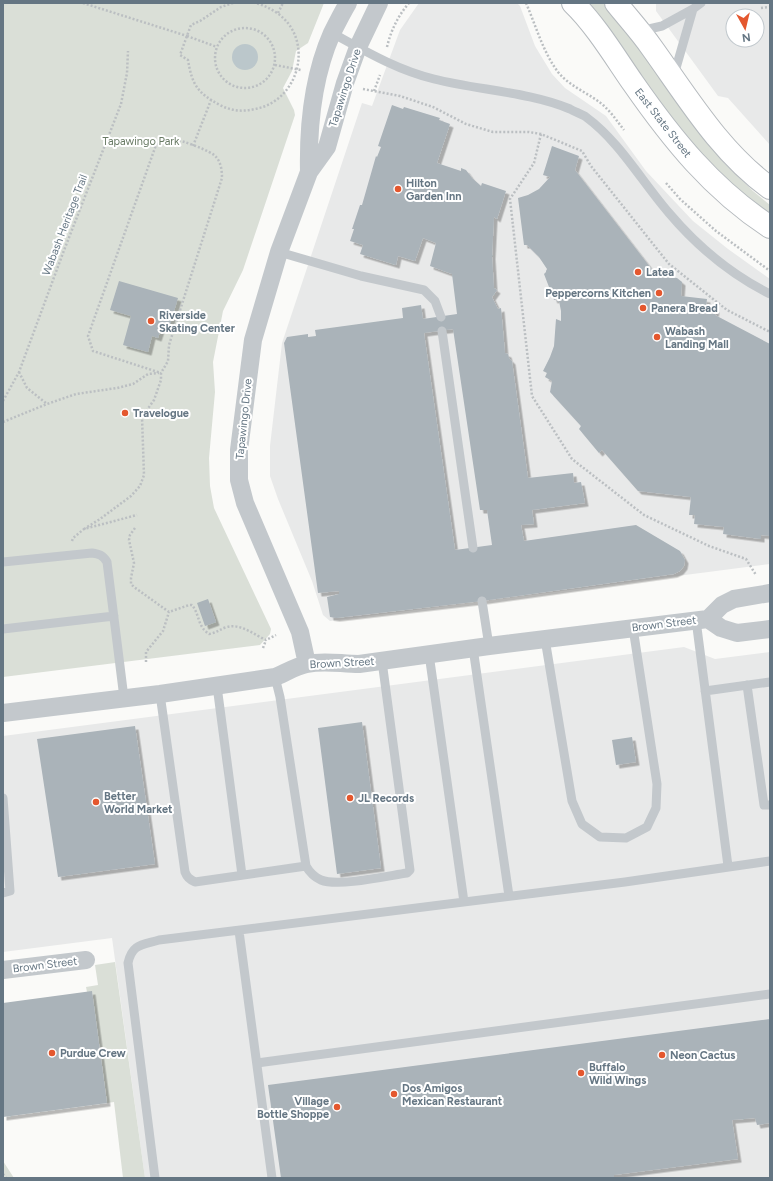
<svg xmlns="http://www.w3.org/2000/svg" width="773" height="1181" font-family="Figtree,sans-serif">
<defs>
<filter id="shadow"><feDropShadow dx="3.5" dy="3.5" stdDeviation="0" flood-color="#0004"/></filter>
</defs>
<rect width="100%" height="100%" fill="#fafaf8"/>
<!-- built -->
<path fill="#e8e9e9" fill-rule="evenodd" d="M419 3H517L520 6 535 46 552 74 565 88 606 116 646 171 693 221 728 249 770 279V564L330 621 323 615 312 581 278 499 270 476V446L282 343 362 103 372 106 400 30Z
M656 3H770V145L728 98 718 96 656 11ZM733 16H757V40H733Z
M684 647 715 659 770 652V1178H145L112 938 3 952V736Z"/>
<!-- green -->
<path fill="#dadfd7" d="M3 3H324L308 43 296 51 292 71 283 88 294 110 295 115 243 270 223 311 213 362 215 392 209 458 210 486 214 508 271 629 270 634 260 645 3 677Z
M586 3H603L613 13 702 136 725 164 753 191 770 205V214L745 196 707 161 673 121Z
M115 962 145 1178H123L114 1102 107 1103 92 992H87L86 987 98 985 95 965Z
M3 1161 14 1178H3Z"/>
<!-- water -->
<path fill="#bbc7cb" d="M232 57a13 13 0 1 1 26 0a13 13 0 1 1-26 0Z"/>
<!-- building -->
<path fill="#aab3b9" fill-rule="evenodd" filter="url(#shadow)" d="M392 105 403 109 404 107 440 118 439 120 450 124 437 163 461 171V168L466 170 472 178 481 186 482 183 506 191 497 219 494 217 492 256 494 288 497 290 492 297 498 309 501 308 505 353 508 354 509 358 512 361 528 478 573 473 574 483 581 482 585 503 532 510 534 524 521 525 524 541 636 525 680 551 685 560 684 566 680 571 674 574 482 601 336 618 330 617 327 597 339 594V591L318 593 284 343 287 337 308 334V337L316 336 315 330 403 318 402 308 421 305 423 319 457 314 452 274 430 266 436 243 423 238 415 261 398 256 396 265 360 254 363 245 350 241 354 229H352L360 205H362L376 156 377 157 381 147 378 146ZM453 329 480 510H487L492 545 455 550 424 333Z
M552 146 579 156 575 170 657 276 677 278 682 282 681 296 707 299 706 308 716 309 715 315 770 344V536L761 535V539L723 534 724 527 694 524 695 515H689L691 497 638 491 602 450 599 453 579 429 581 426 550 392 552 381 545 377 547 373 543 371 550 357 554 346 556 319 561 321V311L559 301 557 302V299L554 300 544 274 546 272V271L547 269 539 257 527 245H524L518 198 528 195 539 189 550 177 543 175Z
M119 281 178 298 169 328 162 326 158 338 152 336 148 352 123 345 131 316 110 310Z
M208 599 216 622 205 626 197 603Z
M362 722 381 868 337 874 318 728Z
M135 726 155 864 58 877 37 739Z
M632 737 636 762 616 765 612 740Z
M92 991 107 1103 3 1117V1003Z
M770 1019V1123L757 1125 755 1118 732 1120 738 1159 614 1175V1178H281L268 1085Z"/>
<g fill="none" stroke-linecap="round" stroke-linejoin="round">
<defs>
<path id="primary" d="M573 3C595 24 615 57 633 83 672 139 712 189 770 227
M616 3C628 18 641 32 652 48 688 98 720 152 770 188"/>
</defs>
<!-- primary casing -->
<use href="#primary" stroke="#b5babe" stroke-width="24"/>
<!-- path -->
<path stroke="#bbbfc2" stroke-width="2.5" stroke-dasharray="2 2" stroke-linecap="butt" d="M233 3 221 7 200 21 191 25 180 55 188 60C192 84 197 93 220 105 231 111 243 112 255 109 300 101 315 39 277 13 270 8 263 5 255 3
M526 3C536 26 543 52 558 72 570 87 589 93 603 105 611 112 617 121 624 130
M761 8 770 7
M278 13 283 3
M215 58a30 30 0 1 1 60 0a30 30 0 1 1-60 0Z
M187 36 217 47
M387 47C391 30 398 16 409 3
M275 65 301 70
M363 89 400 96 433 107 466 124 493 132H529L541 134 582 151 591 166 669 264 727 310 770 332
M374 91 380 75
M541 134 534 163 510 199 532 396 572 459 644 515 709 546 746 559 756 575
M193 146 211 100
M666 183 680 199 716 231 770 271
M19 372 27 388 47 404
M3 401 19 372 63 253 121 104 127 73 128 51
M3 422 47 404 76 394 117 388 133 384 148 374 159 373
M135 528 130 535 129 540 134 563 131 578V584L134 587 169 612 189 605H192C200 615 197 626 209 634 216 633 220 629 227 627 240 623 255 635 266 640L276 635
M84 529 100 519 131 496 140 486 144 475 142 417 154 400 161 380V373L168 361 169 345 222 178C222 171 221 162 216 157 212 151 181 140 173 139 166 139 162 141 156 145L88 336 93 351 161 373
M72 541 73 538 84 529 137 515
M263 648 266 640
M146 662V652L163 631 169 612
M3 1174 6 1178
M118 1177V1178"/>
<!-- lane -->
<path stroke="#c3c8cc" stroke-width="9" d="M640 31 662 26 693 9 701 3
M332 33C365 51 397 70 434 79 477 90 530 92 570 109 575 112 582 114 586 117 620 142 642 182 669 213 697 246 732 275 770 294
M674 75 693 9
M279 252 361 276 424 290 435 301 441 317
M442 331 473 548
M3 562 92 553C99 554 103 555 107 562L124 698
M482 601 489 646
M696 620 728 866
M3 629 114 616
M545 639 572 801 582 824 600 837 626 838 647 827 656 808 657 784 633 628
M473 648 509 896
M429 654 464 902
M747 685 764 805H770
M217 686 242 875
M705 691 770 682
M160 694 185 872C187 877 189 879 195 882L306 866 280 697 275 677
M3 798 10 891 3 893
M306 866C310 873 314 877 321 880 338 887 387 876 407 873L410 870 382 661
M239 931 272 1178
M257 1063 770 994
M155 1178 128 963C132 944 142 945 159 940L625 882 770 861"/>
<!-- street -->
<path stroke="#c3c8cc" stroke-width="18" d="M309 172C308 126 313 76 332 33 337 23 342 13 348 3
M708 619 721 628 737 633 770 629
M307 664 300 632 245 503 239 480V450L253 340 279 252 309 172 327 147 345 83 358 47 379 3
M3 713 160 694 275 677C285 673 296 666 307 664 324 660 341 664 359 664L489 646 708 619 722 605 734 599 770 593
M3 970 86 960"/>
<!-- primary -->
<use href="#primary" stroke="#fff" stroke-width="22"/>
<!-- path-bridge -->
<path stroke="#bbbfc2" stroke-width="2.5" stroke-dasharray="2 2" stroke-linecap="butt" d="M83 3 187 36"/>
</g>
<!-- markers -->
<g fill="#e4572e" stroke="#fff" stroke-width="1.5">
<circle cx="398" cy="189" r="4"/>
<circle cx="638" cy="272" r="4"/>
<circle cx="659" cy="293" r="4"/>
<circle cx="643" cy="308" r="4"/>
<circle cx="151" cy="321" r="4"/>
<circle cx="657" cy="337" r="4"/>
<circle cx="125" cy="413" r="4"/>
<circle cx="350" cy="798" r="4"/>
<circle cx="96" cy="802" r="4"/>
<circle cx="52" cy="1053" r="4"/>
<circle cx="662" cy="1055" r="4"/>
<circle cx="581" cy="1073" r="4"/>
<circle cx="394" cy="1094" r="4"/>
<circle cx="337" cy="1107" r="4"/>
</g>
<g text-anchor="middle" dominant-baseline="central" stroke-width="4" stroke-linejoin="round" paint-order="stroke">
<!-- street labels -->
<g font-size="11" fill="#657683" stroke="#fff">
<text transform="translate(345 88) rotate(-72)">Tapawingo Drive</text>
<text transform="translate(663 123) rotate(52)">East State Street</text>
<text transform="translate(65 225) rotate(-69)">Wabash Heritage Trail</text>
<text transform="translate(244 419) rotate(-84)">Tapawingo Drive</text>
<text transform="translate(664 624) rotate(-7)">Brown Street</text>
<text transform="translate(342 663) rotate(-3)">Brown Street</text>
<text transform="translate(45 965) rotate(-7)">Brown Street</text>
</g>
<!-- park labels -->
<g font-size="11" fill="#687a64" stroke="#fff">
<text x="141" y="141">Tapawingo Park</text>
</g>
<!-- poi labels -->
<g font-size="11" font-weight="bold" fill="#657683" stroke="#fff" text-anchor="start">
<text x="406" y="183">Hilton<tspan x="406" dy="13">Garden Inn</tspan></text>
<text x="646" y="272">Latea</text>
<text x="651" y="293" text-anchor="end">Peppercorns Kitchen</text>
<text x="651" y="308">Panera Bread</text>
<text x="159" y="315">Riverside<tspan x="159" dy="13">Skating Center</tspan></text>
<text x="665" y="331">Wabash<tspan x="665" dy="13">Landing Mall</tspan></text>
<text x="133" y="413">Travelogue</text>
<text x="104" y="796">Better<tspan x="104" dy="13">World Market</tspan></text>
<text x="358" y="798">JL Records</text>
<text x="60" y="1053">Purdue Crew</text>
<text x="670" y="1055">Neon Cactus</text>
<text x="589" y="1067">Buffalo<tspan x="589" dy="13">Wild Wings</tspan></text>
<text x="402" y="1088">Dos Amigos<tspan x="402" dy="13">Mexican Restaurant</tspan></text>
<text x="329" y="1101" text-anchor="end">Village<tspan x="329" dy="13">Bottle Shoppe</tspan></text>
</g>
</g>
<!-- border -->
<rect width="773" height="1181" fill="none" stroke="#657683" stroke-width="8"/>
<!-- north arrow -->
<g transform="translate(745 28) rotate(172)"><circle r="19" fill="#ffffff" stroke="#c1c8cd"/>
<path d="M0-3L7 15L0 10L-7 15Z" fill="#e4572e"/>
<text y="-6" font-size="11" font-weight="bold" text-anchor="middle" fill="#657683">N</text>
</g>
</svg>
